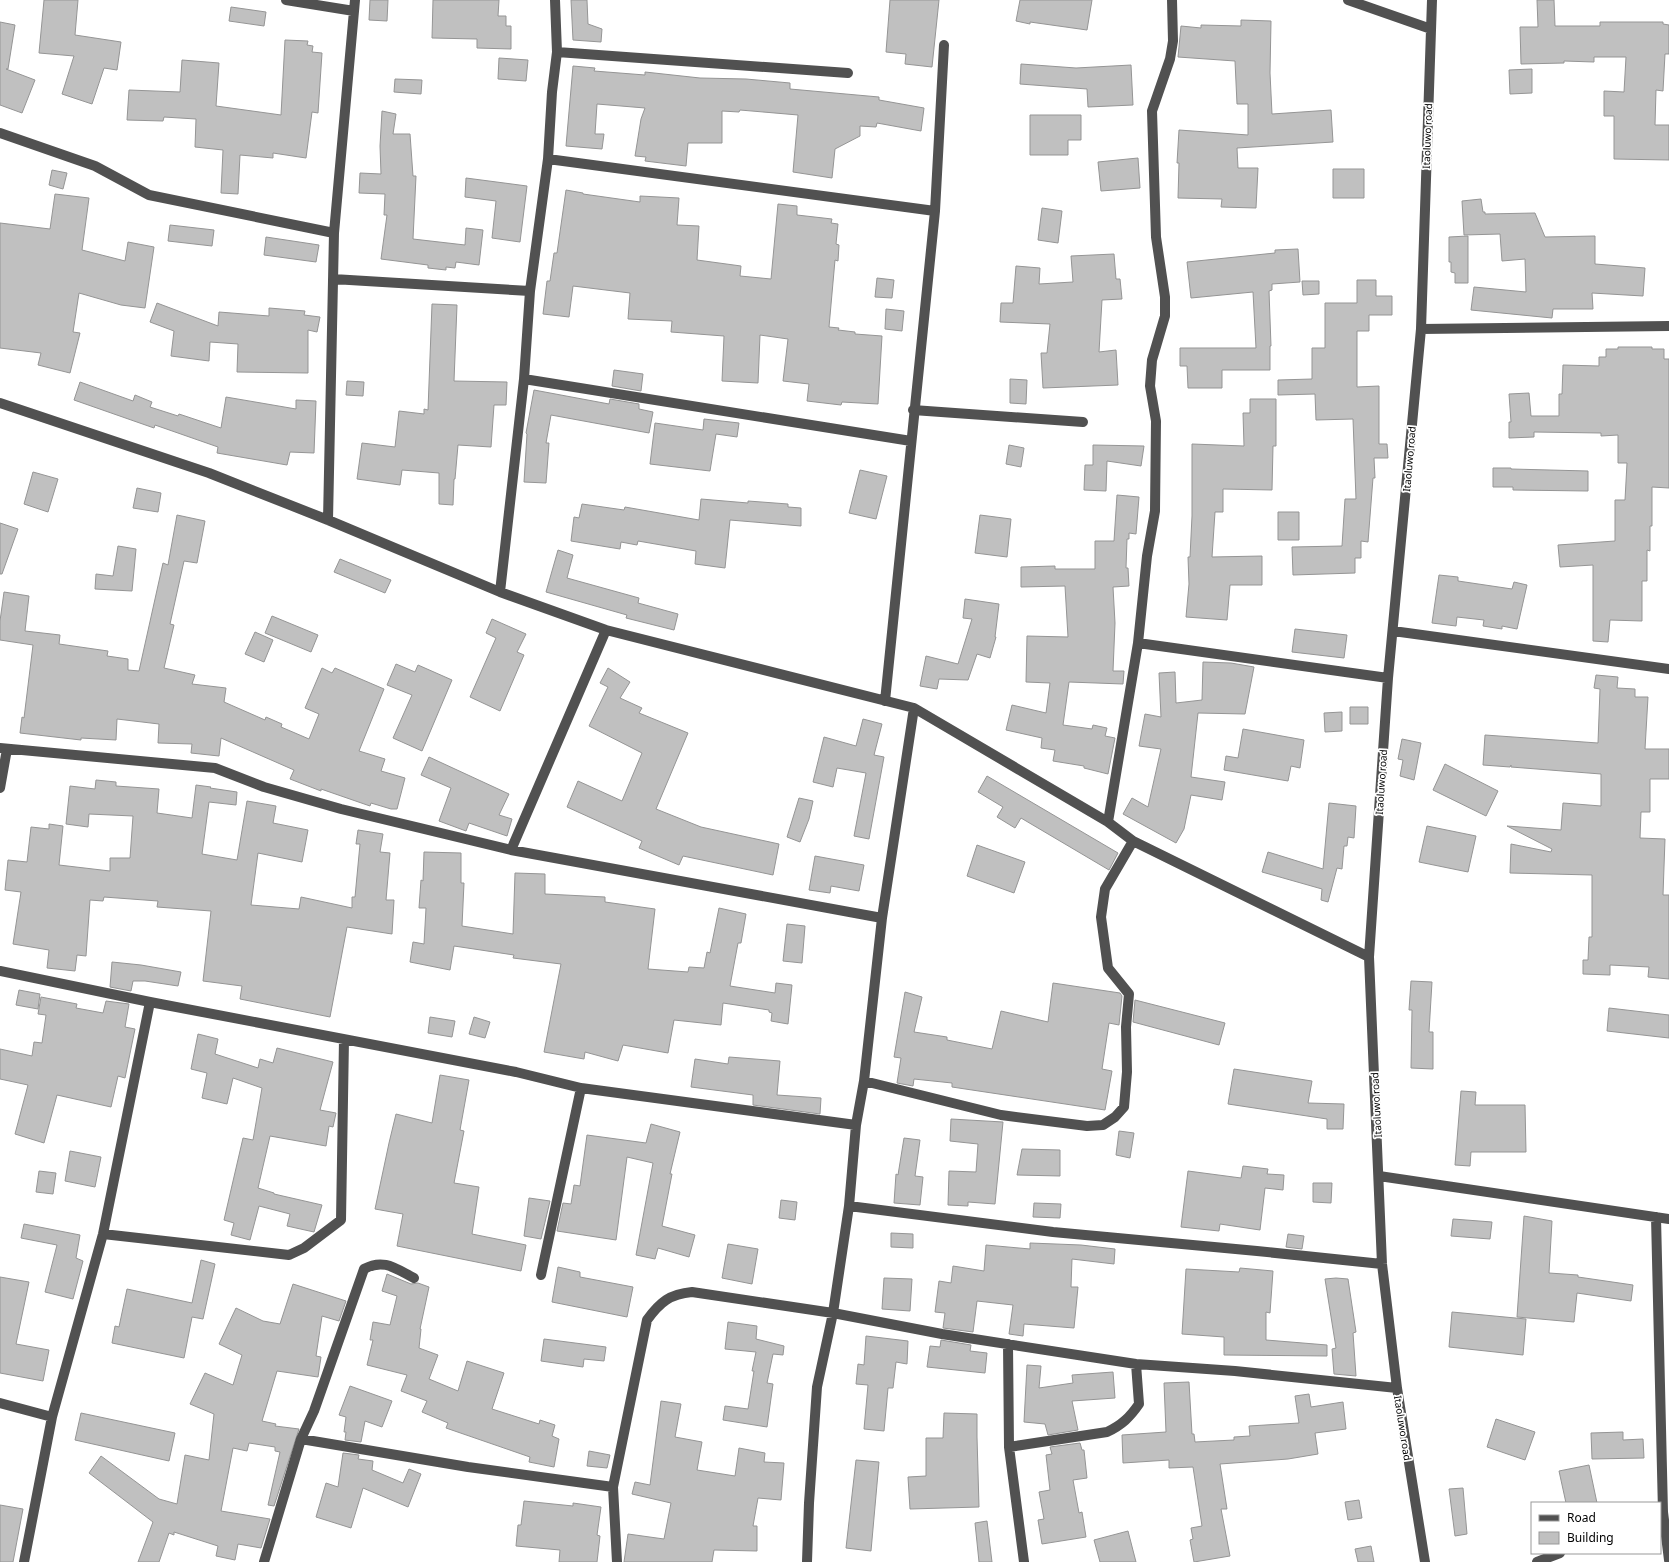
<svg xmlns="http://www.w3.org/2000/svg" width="1669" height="1562" font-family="'Noto Sans',sans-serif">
<rect width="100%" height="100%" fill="#fff"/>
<!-- building -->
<path fill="#c0c0c0" stroke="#959595" d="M44 0H78L75 35 121 42 117 70 104 68 92 104 62 94 74 56 39 53Z
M370 0H388L387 21 369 20Z
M433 0H499L498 16H506V26H511V49L477 48V39L432 38Z
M571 0H587L588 24 602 29 601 42 573 40Z
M890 0H939L932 67 905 64 906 54 886 52Z
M1020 0H1092L1087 30 1030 22V24L1016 21Z
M1537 0H1554L1555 26H1600V22H1663V24L1669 25V54H1665L1663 91 1656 90 1655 125H1669V160L1614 159V116H1604V91L1624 92 1626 57H1594V62L1564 61V63L1521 64 1520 27H1538Z
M231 7 266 12 264 26 229 21Z
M1241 20 1271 21 1270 73 1272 114 1331 110 1333 142 1237 148 1238 168H1258L1256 208 1221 207 1222 199 1178 198 1179 163H1177L1179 130 1248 135V104H1237L1235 61 1178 57 1181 26 1201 28V25L1241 26Z
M0 22 15 25 8 69H6L35 80 22 113 0 105Z
M285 40 308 41 307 45 313 46 312 52 322 53 318 113 312 112 306 158 273 153V158L240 155 238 194 221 193 223 150 195 147 196 119 164 117 163 121 127 120 129 90 180 92 182 60 219 63 216 106 281 115Z
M499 58 528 60 526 81 498 79Z
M1021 64 1076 68 1131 65 1133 105 1088 107 1087 89 1020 84Z
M573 66 595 68 594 71 645 75V72L700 78 746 79 790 83V89L879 97V100L924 108 921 131 877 123 876 127 860 126V136L835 149 832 178 793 172 798 115 740 110 739 112 722 111V143H688L686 166 645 161 646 157 635 156 641 119 645 108 597 104 595 134H604L602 149 566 146Z
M1532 69V93L1510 94 1509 70Z
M395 79 422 80 421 94 394 92Z
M382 111 396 114 393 134H410L413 176H416L413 239 465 245 466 228 483 230 479 265 456 262 455 268 446 267V270L428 268V265L381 259 387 215H384L385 194 359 193 360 173 381 174 380 146Z
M1030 115H1081V140H1068V155H1030Z
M1138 158 1140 188 1101 191 1098 162Z
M1333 169H1364V198H1333Z
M52 170 67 173 63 189 49 185Z
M466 178 527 186 520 242 492 238 496 201 465 197Z
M566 190 583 193V194L640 202V196L679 198 677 225 699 226 697 260 741 266 740 276 771 279 778 204 797 206V215L832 219 831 223 838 224 836 244 839 245 838 261 835 260 829 327 839 328 838 330 855 332V334L882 336 878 404 842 402 841 405 807 401 809 384 783 381 788 339 760 335 758 383 722 381 724 336 671 332 672 321 628 319 630 293 573 286 569 317 543 314 547 281H550L554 253H557Z
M55 194 89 198 82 250 125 261 128 242 154 247 145 308 121 305 79 293 73 332 80 333 70 373 38 365 41 353 0 348V223L50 229Z
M1481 199 1483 212H1485V214L1535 213 1545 237 1595 236V264L1645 268 1643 296 1592 293 1593 309H1553L1552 318 1471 310 1474 287 1526 292 1525 259 1502 261 1500 234 1464 235 1462 201Z
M1042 208 1062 211 1058 243 1038 240Z
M170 225 214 230 212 246 168 241Z
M1468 236V283H1455V273L1451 272V262H1449V237Z
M266 237 319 245 316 262 264 255Z
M1298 249 1300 282 1272 284V290L1269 291 1271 346H1270V370H1222V388H1188L1187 366H1180V348H1256L1253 292 1191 298 1187 262 1275 253V250Z
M1114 254 1116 279H1120L1122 299 1102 300 1099 352 1116 350 1118 385 1043 388 1041 353H1047L1050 324 1000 322 1001 303H1013L1016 266 1040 268 1039 284 1073 282 1071 256Z
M877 278 894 280 892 298 875 297Z
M1357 280H1376V296H1392V315H1369V331H1357V387L1379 386V444H1387L1388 458H1374L1375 478H1373L1368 542 1361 541V558H1355V573L1293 575 1292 547 1342 546 1345 499H1356L1353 419 1316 420 1315 394 1278 395V380L1312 379V348H1325V303H1357Z
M1302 281H1319V294L1303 295Z
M157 303 218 326 219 312 269 316V308L305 311 304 315 320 317 317 332 308 330V373L237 372 238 344 210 342 209 361 171 356 174 331 150 322Z
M432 304 457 305 454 381 507 382 506 405H494L491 447 458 445 455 479H454L453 505 439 504V473L402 470 400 485 357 479 362 443 395 447 399 411 424 414V409L428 410Z
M886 309 904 311 902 331 885 329Z
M1618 347H1652V349H1664V359H1669V488L1652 487V526H1650V551L1647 550V581H1642V621L1610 620 1608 642 1593 641V565L1560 567 1558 545 1615 541V500H1625L1627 463H1618V435L1601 436V433L1534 432V437L1509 438V422H1511L1509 394 1529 393 1531 416H1559V394H1562L1563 365 1599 366V357H1606V349H1618Z
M614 370 643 374 641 391 612 386Z
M1010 379 1027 380 1026 404 1010 403Z
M347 381 364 382 363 396 346 395Z
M80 382 133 401 135 395 152 402 150 407 178 416 179 414 221 428 226 397 296 409V400L316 401 314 453 290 452 287 465 217 453 218 447 155 425 154 428 74 400Z
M534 390 609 404 610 399 639 404V409L653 412 649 433 551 415 546 443H549L546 483 524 482 527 434 526 433Z
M1250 399H1276V446H1273L1272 490 1223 489V512H1215L1212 557 1262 556V585H1230L1227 620 1186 617 1189 584 1188 557H1190L1192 516V444L1244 446 1243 413H1250Z
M704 419 739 423 737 437 716 434 710 471 650 464 655 423 703 430Z
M1009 445 1024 448 1021 467 1006 464Z
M1093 445 1144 446 1141 466 1107 461 1106 491 1084 490 1085 465H1093Z
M1493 468H1511V469L1588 471V491L1513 490V487H1493Z
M860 470 887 476 876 519 849 513Z
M33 472 58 479 48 512 24 504Z
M137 488 161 493 158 512 133 508Z
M1117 495 1139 497 1136 534 1129 533V539H1127L1126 568H1128L1129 586 1113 587 1115 623 1113 671H1124L1123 684 1069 682 1063 725 1092 729 1093 725 1107 728 1105 736 1115 738 1108 774 1084 768V766L1053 761 1055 750 1041 748 1042 738 1006 730 1012 705 1046 713 1050 683 1026 682 1027 636 1068 637 1065 586 1021 587V567L1055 566V569H1095V541H1114Z
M701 499 748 503V501L788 504V507L801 508V526L730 520 725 568 695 564 696 551 638 541 637 545 621 542 620 549 571 541 574 517 579 518 582 504 624 510 625 507 699 520Z
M1278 512H1299V540H1278Z
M177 515 205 521 197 563 184 561 170 624 174 625 164 668 195 675 192 684 226 688 224 702 265 720 266 717 282 724 281 727 309 739 319 714 305 708 322 668 332 673 335 668 384 689 359 751 385 759 381 771 405 778 397 809H391L371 803 370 806 321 789V791L290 779 294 770 221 738 219 756 191 753 192 744 158 743 159 724 117 719 116 740 81 738V740L20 733 22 717 24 718 33 645 0 640V621L4 592 29 596 25 631 60 635 59 644 108 651 107 656 128 659V670L139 671 163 563 168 565Z
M980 515 1011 519 1007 557 975 553Z
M0 523 18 529 2 574H0Z
M118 546 136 549 132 591 95 589 96 574 113 576Z
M558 550 573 555 567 578 639 598 638 603 678 614 674 630 626 618 627 615 546 592Z
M340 559 391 580 385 593 334 572Z
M1439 575 1458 577V581L1512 589 1514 582 1527 585 1517 629 1502 626V629L1483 626 1484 620 1457 617 1456 626 1432 623Z
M965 599 999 604 995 637H996L990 658 977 654 968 680 939 679 937 689 920 686 926 656 958 664 972 619 963 618Z
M272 616 318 635 311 652 265 633Z
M492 619 526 634 517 652 524 655 500 711 470 697 496 638 486 633Z
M1295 629 1347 635 1344 658 1292 652Z
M255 632 273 640 264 662 245 654Z
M1203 662 1231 663 1254 667 1245 714 1198 713 1191 777 1225 782 1222 800 1191 795 1184 829 1176 843 1123 814 1132 798 1148 807 1161 749 1139 746 1145 714 1161 717 1159 673 1175 672 1176 703 1202 700Z
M396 664 415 672 418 665 452 680 422 751 393 738 412 695 387 685Z
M608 668 630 682 620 698 642 708 639 713 688 733 656 809 701 827 779 844 773 875 683 856 679 865 639 848 642 841 567 807 578 781 622 801 642 753 589 726 608 687 600 683Z
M1596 675 1618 677 1617 688 1635 689V697H1648L1645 749H1669V779H1650V812H1641L1640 838 1665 839 1663 895H1669V979L1648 977 1649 967 1610 965V975L1583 974V960H1588L1589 937H1592V875L1510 873 1511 844 1551 852 1552 849 1507 826 1561 830 1563 803 1601 806V774L1511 767V765L1510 767 1483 765 1485 735 1598 743 1600 689 1594 688Z
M1350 707H1368V724H1350Z
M1342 712V731L1325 732 1324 713Z
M863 719 882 724 874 755 884 757 869 839 854 836 866 773 837 768 833 787 813 782 824 737 856 746Z
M1243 729 1304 740 1300 768 1291 766 1288 781 1224 770 1226 756 1238 758Z
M1402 739 1421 743 1414 780 1400 776 1403 760 1398 759Z
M429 757 509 794 499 815 512 819 507 836 469 823 466 831 439 821 451 788 421 775Z
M1445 764 1498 791 1486 816 1433 790Z
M987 776 1118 853 1109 870 1021 818 1015 828 997 817 1003 807 978 792Z
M96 780 116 782V786L159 789 157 813 192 818 196 785 211 787 210 788 237 792 236 805 209 802 202 854 237 860 247 801 276 806 273 823 308 830 302 862 258 853 251 905 299 909 301 897 352 908V897H355L360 844H356L358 830 383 834 380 852 390 853 386 900H394L392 934 347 927 330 1017 240 999 242 986 203 981 211 911 157 907 158 901 104 897 103 901 90 900 86 956 77 955 75 971 47 968 49 950 13 944 21 892 5 890 8 860 27 862 31 827 49 829V824L63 826 59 865 110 871V858H130L133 816 89 814 88 827 66 824 70 786 95 789Z
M799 798 813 801 809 819 800 842 787 837Z
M1329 803 1356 806 1354 838 1348 837 1347 846H1344L1342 869 1337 868 1328 902 1321 900 1322 889 1262 872 1268 852 1323 869Z
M1427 826 1476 836 1468 872 1419 862Z
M977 845 1025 862 1014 893 967 876Z
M424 852 461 853V883H464L462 926 513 934 515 873 545 874V894L605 897V902L655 909 648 969 688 972 689 967 704 968 707 952 710 953 719 908 746 914 741 943H738L730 986 775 993 776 983 792 985 788 1024 771 1021 772 1013 769 1012V1010L723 1003 721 1025 674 1020 668 1053 623 1045 618 1061 585 1052 584 1059 544 1052 561 964 513 958 514 955 454 946 450 970 410 962 413 942 424 944 426 908H419L421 880 423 881Z
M815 856 864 865 859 891 831 886 830 893 809 890Z
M787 924 805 926 802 963 783 961Z
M112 962 141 965 181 972 178 986 145 981H133L131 991 110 987Z
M1411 981 1432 982 1429 1032H1433V1069L1411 1068 1412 1010H1409Z
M1053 983 1120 993 1122 996 1119 1025 1109 1023 1102 1069 1112 1071 1105 1110 952 1087V1083L914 1079 913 1086 897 1083 901 1058 894 1057 905 992 922 997 914 1032 947 1037V1040L992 1049 1001 1011 1048 1022Z
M19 990 40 994 38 1009 16 1005Z
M41 997 77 1004 76 1008 103 1013 106 1001 129 1004 125 1027 135 1029 125 1078 118 1076 111 1107 57 1095 44 1143 15 1134 28 1085 0 1079V1049L32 1056 34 1042 42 1043 46 1015 38 1014Z
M1135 1000 1225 1023 1219 1045 1133 1022Z
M1609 1008 1669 1015V1038L1607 1031Z
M430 1017 455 1021 452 1037 428 1033Z
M474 1017 490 1022 485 1038 469 1034Z
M198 1034 218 1039 215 1054 258 1068 260 1059 273 1063 277 1048 333 1062 320 1110 336 1113 333 1127 329 1126 326 1146 270 1136 258 1188 274 1193V1194L322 1205 314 1232 287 1226 290 1214 259 1206 250 1240 231 1235 234 1223 224 1220 243 1138 253 1140 262 1088 233 1078 227 1104 202 1098 207 1073 191 1069Z
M729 1057 780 1061 777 1095 821 1098 820 1114 753 1105V1095L691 1087 695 1059 728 1064Z
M1234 1069 1312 1081 1308 1103 1344 1104 1343 1129H1327V1119L1228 1104Z
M440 1075 469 1080 460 1130 464 1131 454 1183 479 1187 472 1234 526 1245 521 1271 397 1246 403 1214 375 1209 389 1143 396 1114 432 1123Z
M1461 1091 1476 1092 1475 1105H1525L1526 1152H1471L1470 1166 1455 1165Z
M951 1119 1003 1122 995 1204 968 1202V1206L948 1205 949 1171 976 1172 978 1144 950 1141Z
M651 1124 680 1132 670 1174H672L662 1226 695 1235 689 1257 658 1248 655 1259 636 1255 653 1163 627 1157 616 1240 557 1231 563 1203 571 1204 574 1185 580 1186 587 1135 646 1143Z
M1119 1131 1134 1133 1130 1158 1116 1155Z
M904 1138 920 1140 915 1176 923 1177 920 1205 894 1203 896 1174 898 1175Z
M1022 1149 1060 1150V1176L1017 1175Z
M70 1151 101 1157 95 1187 65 1181Z
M1243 1166 1268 1169 1267 1174 1284 1175 1283 1190 1265 1188 1260 1230 1220 1224 1219 1231 1181 1227 1188 1171 1241 1178Z
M39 1171 56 1173 53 1194 36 1192Z
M1313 1183H1332L1331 1203 1313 1202Z
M529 1198 550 1201 541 1239 524 1236Z
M781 1200 797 1202 795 1220 779 1218Z
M1034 1203 1061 1204 1060 1218 1033 1217Z
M1524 1216 1552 1221 1549 1273 1578 1275V1277L1633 1285 1631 1301 1577 1293 1574 1322 1517 1317Z
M1453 1219 1492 1222 1490 1239 1451 1236Z
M24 1224 80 1235 76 1258 83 1261 73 1299 45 1292 57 1245 21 1238Z
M891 1233 913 1234V1248L891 1247Z
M1288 1234 1304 1236 1302 1249 1286 1247Z
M1030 1243 1081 1245 1115 1249 1114 1264 1072 1259 1071 1287H1078L1074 1328 1024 1324 1023 1336 1009 1334 1013 1305 977 1301 973 1332 943 1328 945 1313 935 1312 939 1281 951 1283 953 1266 984 1271 986 1245 1030 1249Z
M728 1244 758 1249 752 1284 722 1278Z
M201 1260 215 1264 203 1319 192 1317 184 1358 112 1343 115 1326 119 1327 127 1289 192 1303Z
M558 1267 580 1272V1277L633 1287 627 1317 552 1302Z
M1240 1268 1273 1271 1270 1313 1266 1312V1340L1327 1345V1356L1224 1355V1337L1182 1334 1186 1269 1239 1272Z
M387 1274 411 1284 418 1283 429 1287 420 1329H421L419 1348 438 1355 429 1379 458 1391 467 1361 504 1373 492 1409 539 1424 540 1420 555 1425 552 1436 559 1439 554 1467 529 1462 530 1457 446 1428 448 1423 422 1412 427 1401 401 1391 407 1375 367 1365 373 1340H370L373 1322 390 1325 397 1296 382 1291Z
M0 1277 29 1282 16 1344 49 1350 43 1381 0 1373Z
M884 1278 912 1279 910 1311 882 1309Z
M1336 1278 1348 1279 1356 1332 1353 1333 1356 1376 1334 1374 1332 1349 1336 1348 1325 1279Z
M293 1284 346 1301 339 1321 322 1316 316 1356 321 1357 318 1377 277 1371 262 1421 276 1424 275 1426 299 1429 274 1506 268 1505 280 1452 275 1451V1447L249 1443 247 1451 233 1448 221 1511 270 1519 261 1548 238 1544 235 1560 216 1556 218 1546 174 1532V1535L169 1533 159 1562H138L153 1522 89 1473 101 1456 159 1499 177 1504 185 1455 209 1460 214 1414 190 1404 205 1373 233 1385 242 1355 219 1344 236 1308 263 1321 280 1324Z
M1452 1312 1526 1319 1523 1355 1449 1347Z
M728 1322 757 1326 756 1339 784 1346 783 1355 773 1354 767 1383 773 1384 767 1427 723 1420 725 1406 748 1409 754 1371H752L756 1352 725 1349Z
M866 1336 908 1341 907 1364 896 1362 893 1388H888L884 1431 864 1429 868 1385 856 1384 858 1364 864 1365Z
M544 1339 606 1347 604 1361 584 1359 583 1367 541 1361Z
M941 1340 971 1345 970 1351 987 1353 985 1373 927 1367 930 1346 940 1347Z
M1027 1365 1041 1366 1039 1388 1073 1383 1072 1375 1113 1372 1115 1398 1072 1401 1078 1430 1048 1435 1045 1424 1024 1422Z
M1189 1382 1192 1434H1194L1195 1442 1234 1440V1437L1250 1436 1249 1426 1299 1423 1295 1396 1309 1394 1311 1407 1343 1402 1346 1429 1315 1433 1318 1454 1288 1459 1220 1464 1227 1509H1221L1230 1556 1194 1562 1190 1540 1193 1539 1191 1528 1202 1526 1193 1467 1169 1468V1460L1123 1463 1122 1435 1166 1432 1164 1383Z
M350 1386 392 1401 382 1427 365 1421 361 1442 345 1440 346 1432H344L346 1417 339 1415Z
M661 1401 681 1404 675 1437 702 1442 697 1470 735 1476 739 1448 765 1453 764 1462 784 1463 781 1500 758 1498 753 1526H757V1551L714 1550 712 1562H624L628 1534 664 1539 671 1503 632 1494 635 1482 650 1485Z
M81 1413 175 1433 169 1461 75 1440Z
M944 1413 977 1414V1437L979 1507 910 1509 908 1477 926 1476V1438H943Z
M1496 1419 1535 1432 1525 1460 1487 1447Z
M1623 1432V1440L1643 1439 1644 1458 1592 1459 1591 1433Z
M1080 1443 1082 1450H1084L1087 1478 1073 1480 1079 1513 1082 1512 1086 1537 1042 1544 1038 1520 1044 1519 1039 1492 1050 1490 1046 1455 1052 1454 1050 1447Z
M589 1451 610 1455 607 1468 587 1466Z
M343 1453 359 1455 358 1459 373 1461 372 1470 403 1483 409 1469 421 1474 408 1507 363 1488 351 1528 316 1517 326 1483 338 1487Z
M856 1460 879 1462 871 1551 846 1548Z
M1589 1465 1597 1503H1566L1559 1471Z
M1463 1488 1467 1534 1455 1536 1449 1489Z
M1359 1500 1362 1518 1348 1520 1345 1502Z
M524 1501 573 1506V1503L601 1507 597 1535 600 1536 597 1562H559L560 1550 516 1546 518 1525H521Z
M0 1505 23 1509 13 1562H0Z
M987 1521 992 1562H979L975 1523Z
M1128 1531 1136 1562H1100L1094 1540Z
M1371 1546 1374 1562H1358L1355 1549Z"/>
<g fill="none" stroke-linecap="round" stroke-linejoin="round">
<!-- minor -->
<path stroke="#515151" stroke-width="10" d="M286 0 354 11
M1348 0 1431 29
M557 52 848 73
M0 133 95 166 149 195 334 233
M548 159 935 211 885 701
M935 211 944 45
M333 279 530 291
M1421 329 1669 326
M524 379 911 441
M0 403 209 473 328 520 500 592 606 630 914 708 1108 822 1133 841 1369 957
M913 410 1083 422
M328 520 334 233 355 0
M500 592 524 379 530 291 548 159 552 92 557 52 555 0
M1393 631 1669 669
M1138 643 1388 678
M0 748 215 768 264 787 341 809 511 850 882 918
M0 788 7 749
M1108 822 1138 643 1147 556 1155 511 1156 421 1150 386 1152 360 1165 316V297L1156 237 1152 111 1170 59 1173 41 1172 0
M511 850 606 630
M0 971 150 1002 516 1072 581 1088 856 1125
M864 1081 1001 1115 1087 1126 1103 1125 1115 1117 1124 1107 1127 1072 1126 1027 1129 994 1108 968 1101 917 1105 889 1133 841
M1379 1176 1669 1219
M849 1206 1053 1232 1257 1251 1382 1264
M1656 1217 1663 1512
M103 1234 289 1255 304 1248 341 1220 344 1039
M541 1275 581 1088
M1008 1344 1009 1447 1024 1562
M0 1403 52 1417
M301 1439 468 1467 613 1487
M1009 1447 1107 1432C1122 1425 1130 1417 1139 1404L1136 1364
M1660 1513 1663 1512 1669 1560
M24 1562 52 1417 103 1234 150 1002
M264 1562 301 1439 314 1411 364 1269C384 1258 396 1269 414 1278
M617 1562 613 1487 647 1320C660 1302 670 1294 692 1292L833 1313 942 1334 1136 1364 1235 1371 1397 1388
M807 1562 809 1503 817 1387 833 1313 849 1206 856 1125 864 1081 882 918 914 708
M1425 1562 1397 1388 1382 1264 1369 957 1388 678 1421 329 1432 0
M1537 1562 1560 1553"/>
</g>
<g text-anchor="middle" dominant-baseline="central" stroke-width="3.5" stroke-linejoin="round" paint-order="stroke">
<!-- street labels -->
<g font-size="10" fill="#000" stroke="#fff">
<text transform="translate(1427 136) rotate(-88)">Itaoluwo road</text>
<text transform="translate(1409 459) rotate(-85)">Itaoluwo road</text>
<text transform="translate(1381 782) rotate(-86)">Itaoluwo road</text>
<text transform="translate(1376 1105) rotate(-93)">Itaoluwo road</text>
<text transform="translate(1403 1428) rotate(81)">Itaoluwo road</text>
</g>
</g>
<!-- legend -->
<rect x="1531" y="1502" width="130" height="52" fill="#ffffff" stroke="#999999"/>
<rect x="1539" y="1515" width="20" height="6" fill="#515151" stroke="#999999"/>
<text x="1567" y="1522" font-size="12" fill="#000000">Road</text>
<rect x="1539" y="1532" width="20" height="12" fill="#c0c0c0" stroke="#999999"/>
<text x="1567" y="1542" font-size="12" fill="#000000">Building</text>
</svg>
